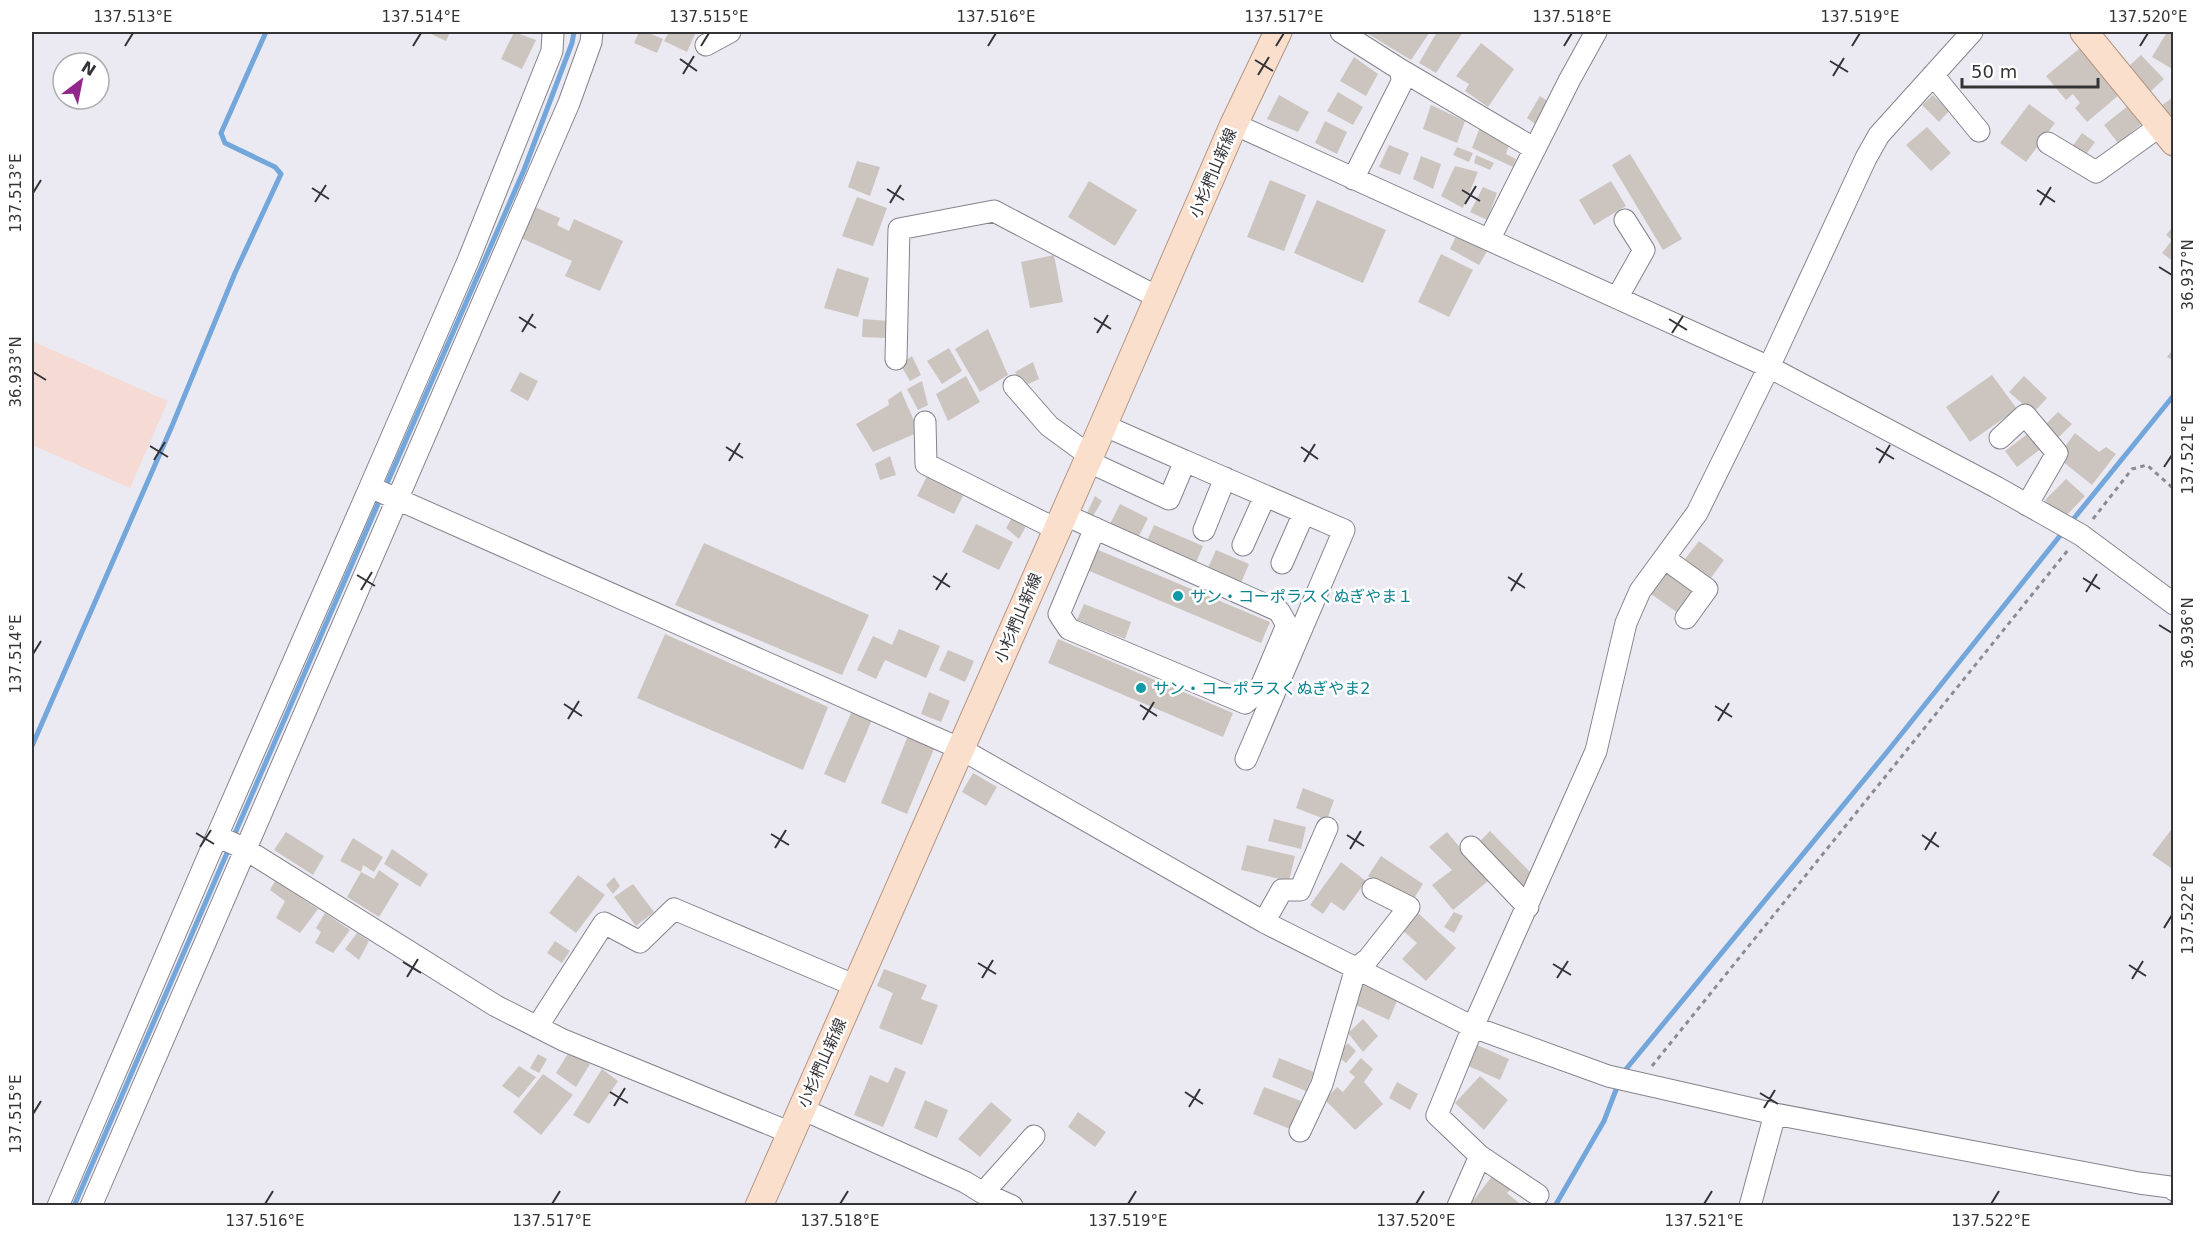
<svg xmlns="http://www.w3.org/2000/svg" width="2205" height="1237" font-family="'DejaVu Sans','Noto Sans JP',sans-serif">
<rect width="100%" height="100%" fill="#ebeaf3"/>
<!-- industrial -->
<path fill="#f5dbd4" d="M32 341 168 401 130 488 32 445Z"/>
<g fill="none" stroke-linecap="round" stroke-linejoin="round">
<!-- stream -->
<path stroke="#73a6da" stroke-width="5" d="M385 488 524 170 572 43 574 32
M2071 522 2174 395
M32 746 172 426 235 273 281 174 275 167 225 143 221 133 266 32
M233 838 381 497
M1622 1074 1887 752 2063 532
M74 1206 230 846
M1555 1206 1604 1121 1619 1082
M2170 1206 2174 1201"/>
</g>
<!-- building -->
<path fill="#ccc5bf" d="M427 32H450L446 41Z
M514 32 536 40 522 69 501 59Z
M639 32H646L663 39 657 53 634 43Z
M669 32H696L687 52 664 41Z
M1365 32H1430L1411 60Z
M1437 32H1463L1436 73 1419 63Z
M2167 32 2174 34V70L2152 57Z
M1481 43 1514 69 1488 107 1465 91 1469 84 1456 76Z
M2080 48 2119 95 2087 122 2075 108 2080 103 2073 94 2066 100 2046 76Z
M2141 55 2164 79 2149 93 2126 69Z
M1354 57 1378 74 1366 96 1340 81Z
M1338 92 1363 107 1353 125 1327 111Z
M1279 95 1309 112 1298 132 1267 119Z
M1933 95 1949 111 1939 122 1922 105Z
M1540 96 1549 102 1538 126 1527 118Z
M2174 97V127L2159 107Z
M2029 104 2055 123 2026 162 2000 143Z
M1431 105 1465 121 1457 143 1423 129Z
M2129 105 2144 122 2118 143 2104 125Z
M1325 121 1347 132 1337 154 1315 143Z
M1480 127 1510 142 1506 154 1516 159 1513 167 1472 148Z
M1927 127 1951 153 1931 171 1906 145Z
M2082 133 2095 142 2082 160 2069 151Z
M1389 145 1409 153 1400 175 1379 167Z
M1457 147 1473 153 1469 162 1453 155Z
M1630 154 1682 239 1663 250 1612 165Z
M1476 155 1494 163 1490 170 1474 163Z
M1421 156 1441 164 1433 189 1413 179Z
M857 161 880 167 870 196 848 187Z
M1455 166 1478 172 1463 208 1441 196Z
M1270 180 1306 195 1284 251 1247 237Z
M1089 181 1137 210 1115 246 1068 217Z
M1611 181 1626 206 1594 225 1579 200Z
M1483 187 1497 193 1487 220 1470 212Z
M857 197 887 208 873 246 842 236Z
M1317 200 1386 230 1363 283 1294 253Z
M535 207 560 218 557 225 569 231 574 219 623 241 600 291 565 276 572 261 521 238Z
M2174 225V262L2162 253 2172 240 2166 235Z
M1457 234 1489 248 1479 265 1450 249Z
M1441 254 1473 270 1449 317 1418 302Z
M1054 255 1063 302 1030 308 1021 262Z
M837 268 869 278 858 317 824 308Z
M863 319 889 321 888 338 862 337Z
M988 329 1008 375 980 392 955 349Z
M949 348 962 371 942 384 927 361Z
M2174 348V361L2167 357Z
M912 356 921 375 910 381 900 364Z
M1033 362 1039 379 1022 387 1015 372Z
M520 372 538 381 528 401 510 391Z
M1992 375 2017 409 1970 442 1946 407Z
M966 376 980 402 948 421 936 394Z
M2024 376 2047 398 2033 413 2009 392Z
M922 381 928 405 918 410 907 389Z
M901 391 919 432 873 452 856 424 889 405 888 400Z
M2058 412 2072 424 2053 443 2040 430Z
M2030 432 2042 448 2017 467 2005 451Z
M2075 433 2099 452 2106 447 2116 454 2092 485 2057 457Z
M890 456 896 475 880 480 875 464Z
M928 474 965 492 954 514 917 496Z
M2066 479 2085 496 2064 518 2045 500Z
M1095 496 1102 501 1093 516 1087 513Z
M1120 504 1148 518 1138 538 1110 524Z
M1013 516 1026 526 1019 539 1006 528Z
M976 524 1013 542 999 570 962 552Z
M1154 525 1203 546 1195 565 1146 543Z
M1699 541 1724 560 1710 579 1685 559Z
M704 543 869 615 842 675 675 605Z
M1096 549 1270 622 1261 643 1087 570Z
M1216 550 1249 564 1241 583 1208 568Z
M1668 571 1694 589 1678 613 1651 594Z
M1084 604 1131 622 1125 639 1077 620Z
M899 629 940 646 926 678 885 660 876 679 857 670 873 636 892 645Z
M665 634 828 707 803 770 637 698Z
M1058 639 1233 713 1223 737 1048 663Z
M948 650 974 661 965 682 939 670Z
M929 692 950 701 941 722 921 714Z
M852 711 872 720 845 783 824 774Z
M909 733 936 744 907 814 881 803Z
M973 773 997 787 986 806 962 792Z
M1303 788 1334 800 1327 820 1296 808Z
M1274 819 1306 827 1301 849 1268 841Z
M2174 826V870L2152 855Z
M1490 831 1535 877 1520 891 1476 845Z
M286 832 324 856 313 875 274 850Z
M1447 832 1488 881 1453 910 1432 885 1452 870 1429 847Z
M353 838 383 857 374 872 363 865 361 872 340 861Z
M1247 845 1295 856 1289 881 1241 870Z
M392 849 428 874 420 887 384 864Z
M1381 856 1423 884 1411 903 1368 876Z
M1341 862 1366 881 1344 911 1331 902 1323 914 1310 905Z
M379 870 399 884 379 917 347 897 361 872 374 879Z
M578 875 605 895 576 933 549 913Z
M614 877 620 886 613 894 606 885Z
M275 881 318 909 300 933 276 918 285 901 270 890Z
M633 884 654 912 636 926 614 897Z
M1417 912 1456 948 1426 981 1402 959 1417 943 1401 929Z
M1454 912 1463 916 1454 933 1444 927Z
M325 913 350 930 333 953 315 943 321 932 316 928Z
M357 933 369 941 359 960 345 949Z
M555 941 570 951 562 963 547 953Z
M884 969 927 985 921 999 938 1005 922 1045 879 1028 893 993 877 986Z
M1363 985 1397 1001 1389 1020 1354 1004Z
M1363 1019 1378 1036 1363 1052 1348 1033Z
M1348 1043 1356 1051 1346 1063 1337 1056Z
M1475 1044 1509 1059 1500 1080 1466 1065Z
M569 1052 590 1064 576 1087 556 1073Z
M538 1054 547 1059 539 1073 530 1068Z
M1279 1058 1314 1072 1306 1091 1272 1077Z
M1361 1058 1373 1069 1364 1082 1383 1104 1355 1130 1325 1100 1337 1087 1343 1092 1355 1077 1349 1072Z
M519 1066 536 1077 519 1098 502 1086Z
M895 1067 906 1072 883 1127 854 1115 870 1075 888 1083Z
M602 1069 618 1081 589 1124 573 1115Z
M543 1074 573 1095 541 1135 513 1112Z
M1480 1076 1508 1100 1484 1130 1455 1103Z
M1397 1082 1418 1094 1410 1110 1389 1098Z
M1264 1087 1301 1101 1290 1129 1253 1114Z
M925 1100 948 1110 937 1138 914 1128Z
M991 1102 1012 1120 980 1157 958 1139Z
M1078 1112 1106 1132 1095 1147 1068 1127Z
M1493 1175 1511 1189 1507 1193 1519 1203 1517 1206H1469Z"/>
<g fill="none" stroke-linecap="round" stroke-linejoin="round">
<defs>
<path id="minor" d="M1341 32 1401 70 1402 82 1353 179
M706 45 730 32
M1401 70 1535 149
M1933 75 1979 131
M1234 124 1769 367 1996 487 2081 535 2174 604
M2048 143 2096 172 2160 126
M1489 240 1570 79 1596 32
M1617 298 1644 250 1625 220
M896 359 899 229 994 211 1159 298
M1014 386 1049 426 1090 456
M925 422 926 464 1056 529
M2000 438 2025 415 2057 453 2027 505
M1087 461 1169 499 1185 461 1103 425
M1185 461 1344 530 1246 759
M370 487 468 261 552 51 553 33
M1063 514 1279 611 1287 625 1259 691 1245 703 1069 629 1059 614 1095 528
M1204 530 1225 478
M1243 545 1265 496
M1664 558 1707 589 1686 618
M1282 563 1304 513
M217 836 370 487 961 749 1264 922 1473 1027 1608 1076 1775 1114 2139 1183 2170 1187 2174 1190
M1471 847 1528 907
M1264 922 1282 890H1300L1327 828
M537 1027 604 923 640 942 674 909 856 986
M802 1109 965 1182 983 1193 1034 1136
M1300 1131 1322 1084 1356 968 1368 959 1409 907 1373 889
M1480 1156 1538 1195
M983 1193 1012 1206
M58 1206 217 836 245 849 496 1006 563 1040 791 1133
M91 1206 569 103 591 42 592 32
M1458 1206 1480 1156 1437 1115 1473 1027 1596 751 1626 623 1640 591 1697 513 1769 367 1866 158 1879 135 1972 32
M1750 1206 1775 1114"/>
<path id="major" d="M2084 32 2174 142
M759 1206 1095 444 1234 124 1278 32"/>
</defs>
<!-- minor casing -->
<use href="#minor" stroke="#85848d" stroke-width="23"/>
<!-- major casing -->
<use href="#major" stroke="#b39582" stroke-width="29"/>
<!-- path -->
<path stroke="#8c8b91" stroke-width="3" stroke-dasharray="4.5 4.5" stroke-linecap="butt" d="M2093 519 2132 469 2147 465 2174 489
M1652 1066 2068 550"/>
<!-- minor -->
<use href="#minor" stroke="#fff" stroke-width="21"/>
<!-- major -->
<use href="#major" stroke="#fbdfcd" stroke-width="27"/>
</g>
<!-- ticks -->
<path fill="none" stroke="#343437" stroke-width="2" d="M125 46 133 33M413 46 421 33M701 46 709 33M988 46 996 33M1276 46 1284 33M1564 46 1572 33M1852 46 1860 33M2140 46 2148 33M680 59 697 71M1255 60 1273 71M1830 61 1848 72M683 74 694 56M1258 75 1269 57M1833 76 1844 58M312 188 329 199M887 189 904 200M1462 190 1480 201M2037 190 2055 202M33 193 41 180M315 202 326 185M890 203 901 185M1465 204 1476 186M2040 205 2051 187M2159 267 2172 275M519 317 536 328M1094 318 1111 329M1669 319 1687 330M522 332 533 314M1097 333 1108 315M1672 333 1683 316M33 372 46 380M150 446 168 457M726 447 743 458M1301 447 1318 459M1876 448 1894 459M154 460 165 442M729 461 740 443M1304 462 1315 444M1879 463 1890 445M2164 467 2172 455M357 575 375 586M933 576 950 587M1508 577 1525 588M2083 578 2100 589M361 590 372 572M936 590 947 573M1511 591 1522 573M2086 592 2097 574M2159 625 2172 633M33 654 41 641M564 704 582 716M1140 705 1157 716M1715 706 1732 717M568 719 579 701M1143 720 1154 702M1718 721 1729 703M196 833 214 844M771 834 789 845M1347 835 1364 846M1922 835 1939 847M200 847 211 830M775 848 786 830M1350 849 1361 831M1925 850 1936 832M2164 928 2172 915M403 962 421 973M978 963 996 974M1553 964 1571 975M2129 965 2146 976M407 977 418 959M982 978 993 960M1557 978 1568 961M2132 979 2143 961M610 1092 628 1103M1185 1092 1203 1104M1760 1093 1778 1104M614 1106 625 1088M1189 1107 1200 1089M1764 1108 1775 1090M33 1114 41 1101M265 1204 273 1191M552 1204 560 1191M840 1204 848 1191M1128 1204 1136 1191M1416 1204 1424 1191M1704 1204 1712 1191M1991 1204 1999 1191"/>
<!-- markers -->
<g fill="#0f9aa8" stroke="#fff" stroke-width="2">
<circle cx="1178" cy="596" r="6"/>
<circle cx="1141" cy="688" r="6"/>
</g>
<g text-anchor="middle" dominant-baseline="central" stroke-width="5" stroke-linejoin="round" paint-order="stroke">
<!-- street labels -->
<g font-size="16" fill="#343437" stroke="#fff">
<text transform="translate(1213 173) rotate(-67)">小杉椚山新線</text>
<text transform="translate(1018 618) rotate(-67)">小杉椚山新線</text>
<text transform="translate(822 1063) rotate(-66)">小杉椚山新線</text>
</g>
<!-- culture labels -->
<g font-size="16" fill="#0d838f" stroke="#fff" text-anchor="start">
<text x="1190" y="596">サン・コーポラスくぬぎやま１</text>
<text x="1153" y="688">サン・コーポラスくぬぎやま2</text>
</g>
</g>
<!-- border -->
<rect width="2205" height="1237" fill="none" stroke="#ffffff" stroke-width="66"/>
<!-- north arrow -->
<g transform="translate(81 81) rotate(32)"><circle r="28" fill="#ffffff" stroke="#aeaeaf" stroke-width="1.5"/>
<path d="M0-4.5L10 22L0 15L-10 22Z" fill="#91278b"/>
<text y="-9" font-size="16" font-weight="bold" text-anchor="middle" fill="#343437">N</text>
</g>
<!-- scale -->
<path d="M1962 78v9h136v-9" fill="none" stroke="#343437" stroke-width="3"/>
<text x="1971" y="78" font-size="18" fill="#343437" stroke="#ffffff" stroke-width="4.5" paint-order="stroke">50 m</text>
<rect x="33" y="33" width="2139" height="1171" fill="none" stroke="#343437" stroke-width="2"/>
<g font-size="15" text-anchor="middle" fill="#343437">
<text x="133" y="22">137.513°E</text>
<text x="421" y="22">137.514°E</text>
<text x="709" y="22">137.515°E</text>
<text x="996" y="22">137.516°E</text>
<text x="1284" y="22">137.517°E</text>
<text x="1572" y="22">137.518°E</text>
<text x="1860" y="22">137.519°E</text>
<text x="2148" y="22">137.520°E</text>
<text transform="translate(16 193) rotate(-90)" y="5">137.513°E</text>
<text transform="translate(2188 275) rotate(-90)" y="5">36.937°N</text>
<text transform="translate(16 372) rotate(-90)" y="5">36.933°N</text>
<text transform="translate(2188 455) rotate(-90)" y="5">137.521°E</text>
<text transform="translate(2188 633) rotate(-90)" y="5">36.936°N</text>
<text transform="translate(16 654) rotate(-90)" y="5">137.514°E</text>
<text transform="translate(2188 915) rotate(-90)" y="5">137.522°E</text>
<text transform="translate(16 1114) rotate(-90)" y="5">137.515°E</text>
<text x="265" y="1226">137.516°E</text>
<text x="552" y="1226">137.517°E</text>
<text x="840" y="1226">137.518°E</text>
<text x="1128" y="1226">137.519°E</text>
<text x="1416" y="1226">137.520°E</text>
<text x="1704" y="1226">137.521°E</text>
<text x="1991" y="1226">137.522°E</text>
</g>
</svg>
